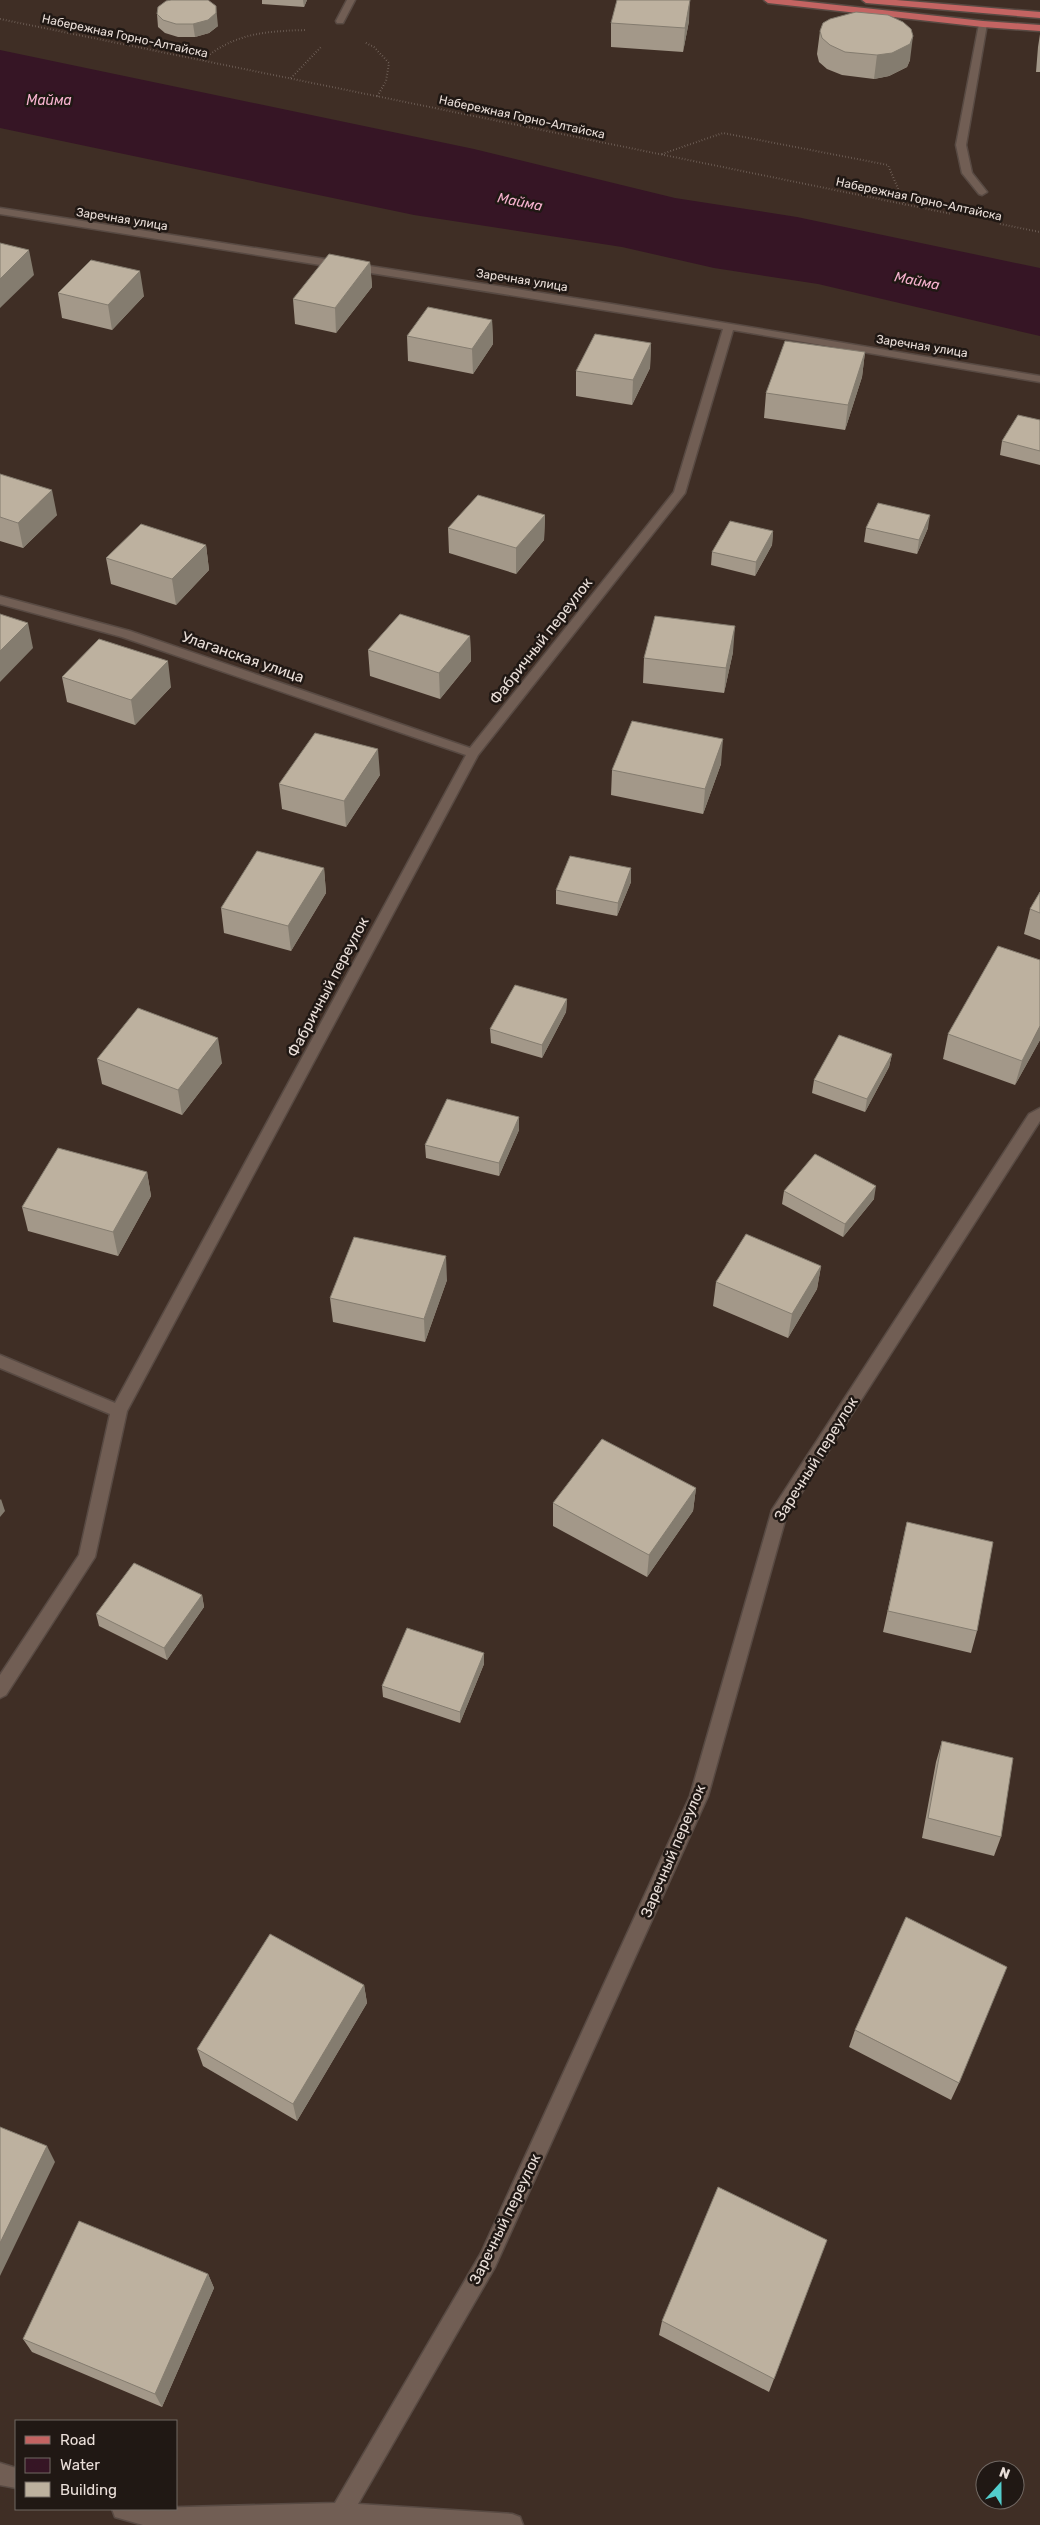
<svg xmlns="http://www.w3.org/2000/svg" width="1040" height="2525" font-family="Rubik,sans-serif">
<rect width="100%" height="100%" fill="#3f2e25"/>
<!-- water -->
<path fill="#361525" d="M0 50 474 149 675 198 797 217 1040 268V336L818 284 714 268 622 247 414 215 0 128Z"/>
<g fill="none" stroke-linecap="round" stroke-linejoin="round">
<defs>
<path id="lane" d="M347 0H355L343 23H337L336 21Z
M983 21 987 24 966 145 972 173 987 192 982 195 979 194 962 173 956 145 979 24Z"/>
<path id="street" d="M0 208 612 304 1040 376V382L733 330 685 493 478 755 127 1411 95 1557 6 1695 0 1698V1675L79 1555 110 1414 0 1368V1355L115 1403 466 755 122 637 0 604V596L130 631 470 748 674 492 723 329 0 214Z
M1040 1108V1121L786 1517 708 1796 495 2267 358 2504 512 2514 520 2517 523 2525H143L115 2517 112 2509 335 2503 481 2253 690 1796 772 1510 1029 1114Z
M0 2463 16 2468V2488L0 2485Z"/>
<path id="primary" d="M764 0H791L983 21 1040 25V31L983 27 768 3Z
M862 0H896L1040 12V18L866 3Z"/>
</defs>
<!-- lane casing -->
<use href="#lane" stroke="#584a43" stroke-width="3"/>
<!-- street casing -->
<use href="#street" stroke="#584a43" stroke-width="3"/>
<!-- primary casing -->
<use href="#primary" stroke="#584a43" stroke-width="3"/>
<!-- path -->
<path stroke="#8b7d75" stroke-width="2" stroke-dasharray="0.5 2.5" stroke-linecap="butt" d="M0 19 952 214
M366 43 374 47 389 63 386 81 377 97
M203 60C234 33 267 31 307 30
M291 78 321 47
M662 154 723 133 888 165 905 205
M1000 224 1040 232"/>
<!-- lane -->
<use href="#lane" fill="#715e54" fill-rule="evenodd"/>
<!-- street -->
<use href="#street" fill="#715e54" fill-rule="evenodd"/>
<!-- primary -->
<use href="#primary" fill="#c36462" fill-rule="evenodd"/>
</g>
<!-- wall -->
<path fill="#a39889" d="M262 0H307L304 7 262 4Z
M157 14 218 26 209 33 195 37H178L165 33 158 27Z
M689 21 683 52 611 47V23Z
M820 31 910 60 907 67 889 76 874 79 842 75 827 69 819 62 817 54Z
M1040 34V72H1036L1038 47Z
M370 262 372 287 336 333 295 324 293 299Z
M58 293 144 296 112 330 62 318Z
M492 320 493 344 473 374 408 361 407 336Z
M651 343 650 368 632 405 576 396V371Z
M865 352 862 377 845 430 764 418 766 393Z
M1040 420V465L1000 455 1002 441Z
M0 474 57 515 23 548 0 541Z
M545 515 544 540 516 574 449 553 448 528Z
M866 528H928L917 554 864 542Z
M773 531 772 545 755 576 711 565 712 552Z
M206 545 209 570 176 605 111 584 106 558Z
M470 636 471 661 440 699 370 676 368 650Z
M733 652 724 693 643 683 644 658Z
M62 677 171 687 135 725 67 702Z
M721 764 703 814 611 795 612 770Z
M380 775 346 827 282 809 279 784Z
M324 868 326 893 291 951 224 933 221 908Z
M631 882 617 916 556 904V890Z
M1040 892V940L1024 934 1030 909Z
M567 999 566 1012 542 1058 491 1043 490 1029Z
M948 1034 1040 1040 1015 1085 943 1059Z
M892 1054 889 1067 865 1112 812 1093 814 1080Z
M97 1059 222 1063 182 1115 102 1084Z
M519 1117V1130L499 1176 426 1158 425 1145Z
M147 1172 151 1196 118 1256 28 1231 22 1207Z
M784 1191 874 1199 843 1237 782 1204Z
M821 1266 817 1289 788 1338 713 1306 716 1282Z
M447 1280 425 1342 333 1322 330 1298Z
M696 1488 693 1511 647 1577 553 1526V1503Z
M907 1522 977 1631 971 1653 883 1632 902 1544Z
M202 1595 204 1607 167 1660 99 1626 96 1614Z
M484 1653V1664L460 1723 383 1697 382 1686Z
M942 1741 1001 1837 994 1856 922 1838 936 1762Z
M364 1985 367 2003 297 2121 203 2066 197 2049Z
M855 2030 959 2083 951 2100 849 2047Z
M827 2240 769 2392 659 2335 662 2321Z
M208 2274 214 2288 162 2407 32 2352 23 2339Z"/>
<!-- shaded-wall -->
<path fill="#847c6f" d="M303 0H307L304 7Z
M690 0 689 21 683 52 685 28Z
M216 6 218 26 209 33 195 37 193 24Z
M913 36 910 60 907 67 889 76 874 79 877 55Z
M29 250 34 275 0 308V279Z
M370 262 372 287 336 333 335 308Z
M140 271 144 296 112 330 108 305Z
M492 320 493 344 473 374 472 349Z
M651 343 650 368 632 405 633 380Z
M865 352 862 377 845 430 848 405Z
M52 490 57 515 23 548 18 523Z
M545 515 544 540 516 574V548Z
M930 515 928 528 917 554 919 540Z
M773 531 772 545 755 576 756 562Z
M206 545 209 570 176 605 172 579Z
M28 623 33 648 0 682V651Z
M735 626 733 652 724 693 726 668Z
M470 636 471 661 440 699 439 673Z
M168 661 171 687 135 725 131 700Z
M723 739 721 764 703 814 705 789Z
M378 749 380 775 346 827 344 801Z
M324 868 326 893 291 951 288 926Z
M631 868V882L617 916 618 903Z
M567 999 566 1012 542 1058V1045Z
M1040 1026V1040L1015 1085 1022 1061Z
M218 1038 222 1063 182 1115 178 1090Z
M892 1054 889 1067 865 1112 867 1099Z
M519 1117V1130L499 1176V1163Z
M147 1172 151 1196 118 1256 113 1232Z
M876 1186 874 1199 843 1237 845 1224Z
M446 1256 447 1280 425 1342 424 1319Z
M821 1266 817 1289 788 1338 792 1314Z
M696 1488 693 1511 647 1577 649 1555Z
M1 1499 5 1511 0 1517V1500Z
M202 1595 204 1607 167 1660 164 1648Z
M484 1653V1664L460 1723V1712Z
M364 1985 367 2003 297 2121 293 2104Z
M47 2146 55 2162 0 2276V2243Z
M208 2274 214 2288 162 2407 155 2394Z"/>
<!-- building -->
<path fill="#bdb19f" stroke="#847c6f" d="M171 0H208L216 6V13L208 20 193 24H176L163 20 157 14 158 7 166 1Z
M617 0H690L685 28 611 23Z
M856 12 888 15 903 22 911 29 913 36 910 44 892 53 877 55 845 52 830 45 822 38 820 31 823 23 830 19Z
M0 243 29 250 0 279Z
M329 254 370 262 335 308 293 299Z
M91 260 140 271 108 305 58 293Z
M428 307 492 320 472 349 407 336Z
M595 334 651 343 633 380 576 371Z
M785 341 865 352 848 405 766 393Z
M1018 415 1040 420V451L1002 441Z
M0 474 52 490 18 523 0 517Z
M478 495 545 515 516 548 448 528Z
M878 503 930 515 919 540 866 528Z
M730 521 773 531 756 562 712 552Z
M141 524 206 545 172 579 106 558Z
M0 614 28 623 0 651Z
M400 614 470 636 439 673 368 650Z
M655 616 735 626 726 668 644 658Z
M99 639 168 661 131 700 62 677Z
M632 721 723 739 705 789 612 770Z
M315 733 378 749 344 801 279 784Z
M257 851 324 868 288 926 221 908Z
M570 856 631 868 618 903 556 890Z
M1040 892V913L1030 909Z
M998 946 1040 960V1026L1022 1061 948 1034Z
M515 985 567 999 542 1045 490 1029Z
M138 1008 218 1038 178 1090 97 1059Z
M839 1035 892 1054 867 1099 814 1080Z
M447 1099 519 1117 499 1163 425 1145Z
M58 1148 147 1172 113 1232 22 1207Z
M815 1154 876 1186 845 1224 784 1191Z
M746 1234 821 1266 792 1314 716 1282Z
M354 1237 446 1256 424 1319 330 1298Z
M602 1439 696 1488 649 1555 553 1503Z
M907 1522 993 1542 977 1631 888 1611Z
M134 1563 202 1595 164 1648 96 1614Z
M407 1628 484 1653 460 1712 382 1686Z
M942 1741 1013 1758 1001 1837 928 1818Z
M906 1917 1007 1967 959 2083 855 2030Z
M270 1934 364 1985 293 2104 197 2049Z
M0 2127 47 2146 0 2243Z
M718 2187 827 2240 774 2379 662 2321Z
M79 2221 208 2274 155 2394 23 2339Z"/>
<g text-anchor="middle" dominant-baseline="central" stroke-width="5" stroke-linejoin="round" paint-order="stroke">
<!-- far-street labels -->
<g font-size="12" fill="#eadfd9" stroke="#201814">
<text transform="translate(125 36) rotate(12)">Набережная Горно-Алтайска</text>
<text transform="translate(522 117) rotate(12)">Набережная Горно-Алтайска</text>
<text transform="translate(919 199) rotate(12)">Набережная Горно-Алтайска</text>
<text transform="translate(122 219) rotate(9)">Заречная улица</text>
<text transform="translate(522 280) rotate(9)">Заречная улица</text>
<text transform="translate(922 346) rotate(9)">Заречная улица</text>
</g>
<!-- far-water labels -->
<g font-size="14" font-style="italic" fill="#f6b2ce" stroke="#201814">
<text x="49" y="100">Майма</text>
<text transform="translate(520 202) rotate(11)">Майма</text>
<text transform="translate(917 281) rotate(11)">Майма</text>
</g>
<!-- street labels -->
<g font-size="15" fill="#eadfd9" stroke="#201814">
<text transform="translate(541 641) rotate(-52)">Фабричный переулок</text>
<text transform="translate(243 657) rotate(19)">Улаганская улица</text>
<text transform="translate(328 987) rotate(-62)">Фабричный переулок</text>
<text transform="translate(816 1459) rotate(-58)">Заречный переулок</text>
<text transform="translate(673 1851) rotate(-67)">Заречный переулок</text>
<text transform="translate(505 2219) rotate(-64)">Заречный переулок</text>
</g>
</g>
<!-- legend -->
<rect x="15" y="2420" width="162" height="90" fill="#201814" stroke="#716863"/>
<rect x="25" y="2436" width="25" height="8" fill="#c36462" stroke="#716863"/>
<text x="60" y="2445" font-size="15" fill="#eadfd9">Road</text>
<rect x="25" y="2458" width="25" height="15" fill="#361525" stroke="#716863"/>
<text x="60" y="2470" font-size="15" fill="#eadfd9">Water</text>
<rect x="25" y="2482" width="25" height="15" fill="#bdb19f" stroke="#716863"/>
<text x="60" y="2495" font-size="15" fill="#eadfd9">Building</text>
<!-- north arrow -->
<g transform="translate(1000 2485) rotate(21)"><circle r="24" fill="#201814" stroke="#716863"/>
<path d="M0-4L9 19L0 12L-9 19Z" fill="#52cdcc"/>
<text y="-8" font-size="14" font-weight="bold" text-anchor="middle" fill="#eadfd9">N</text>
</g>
</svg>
